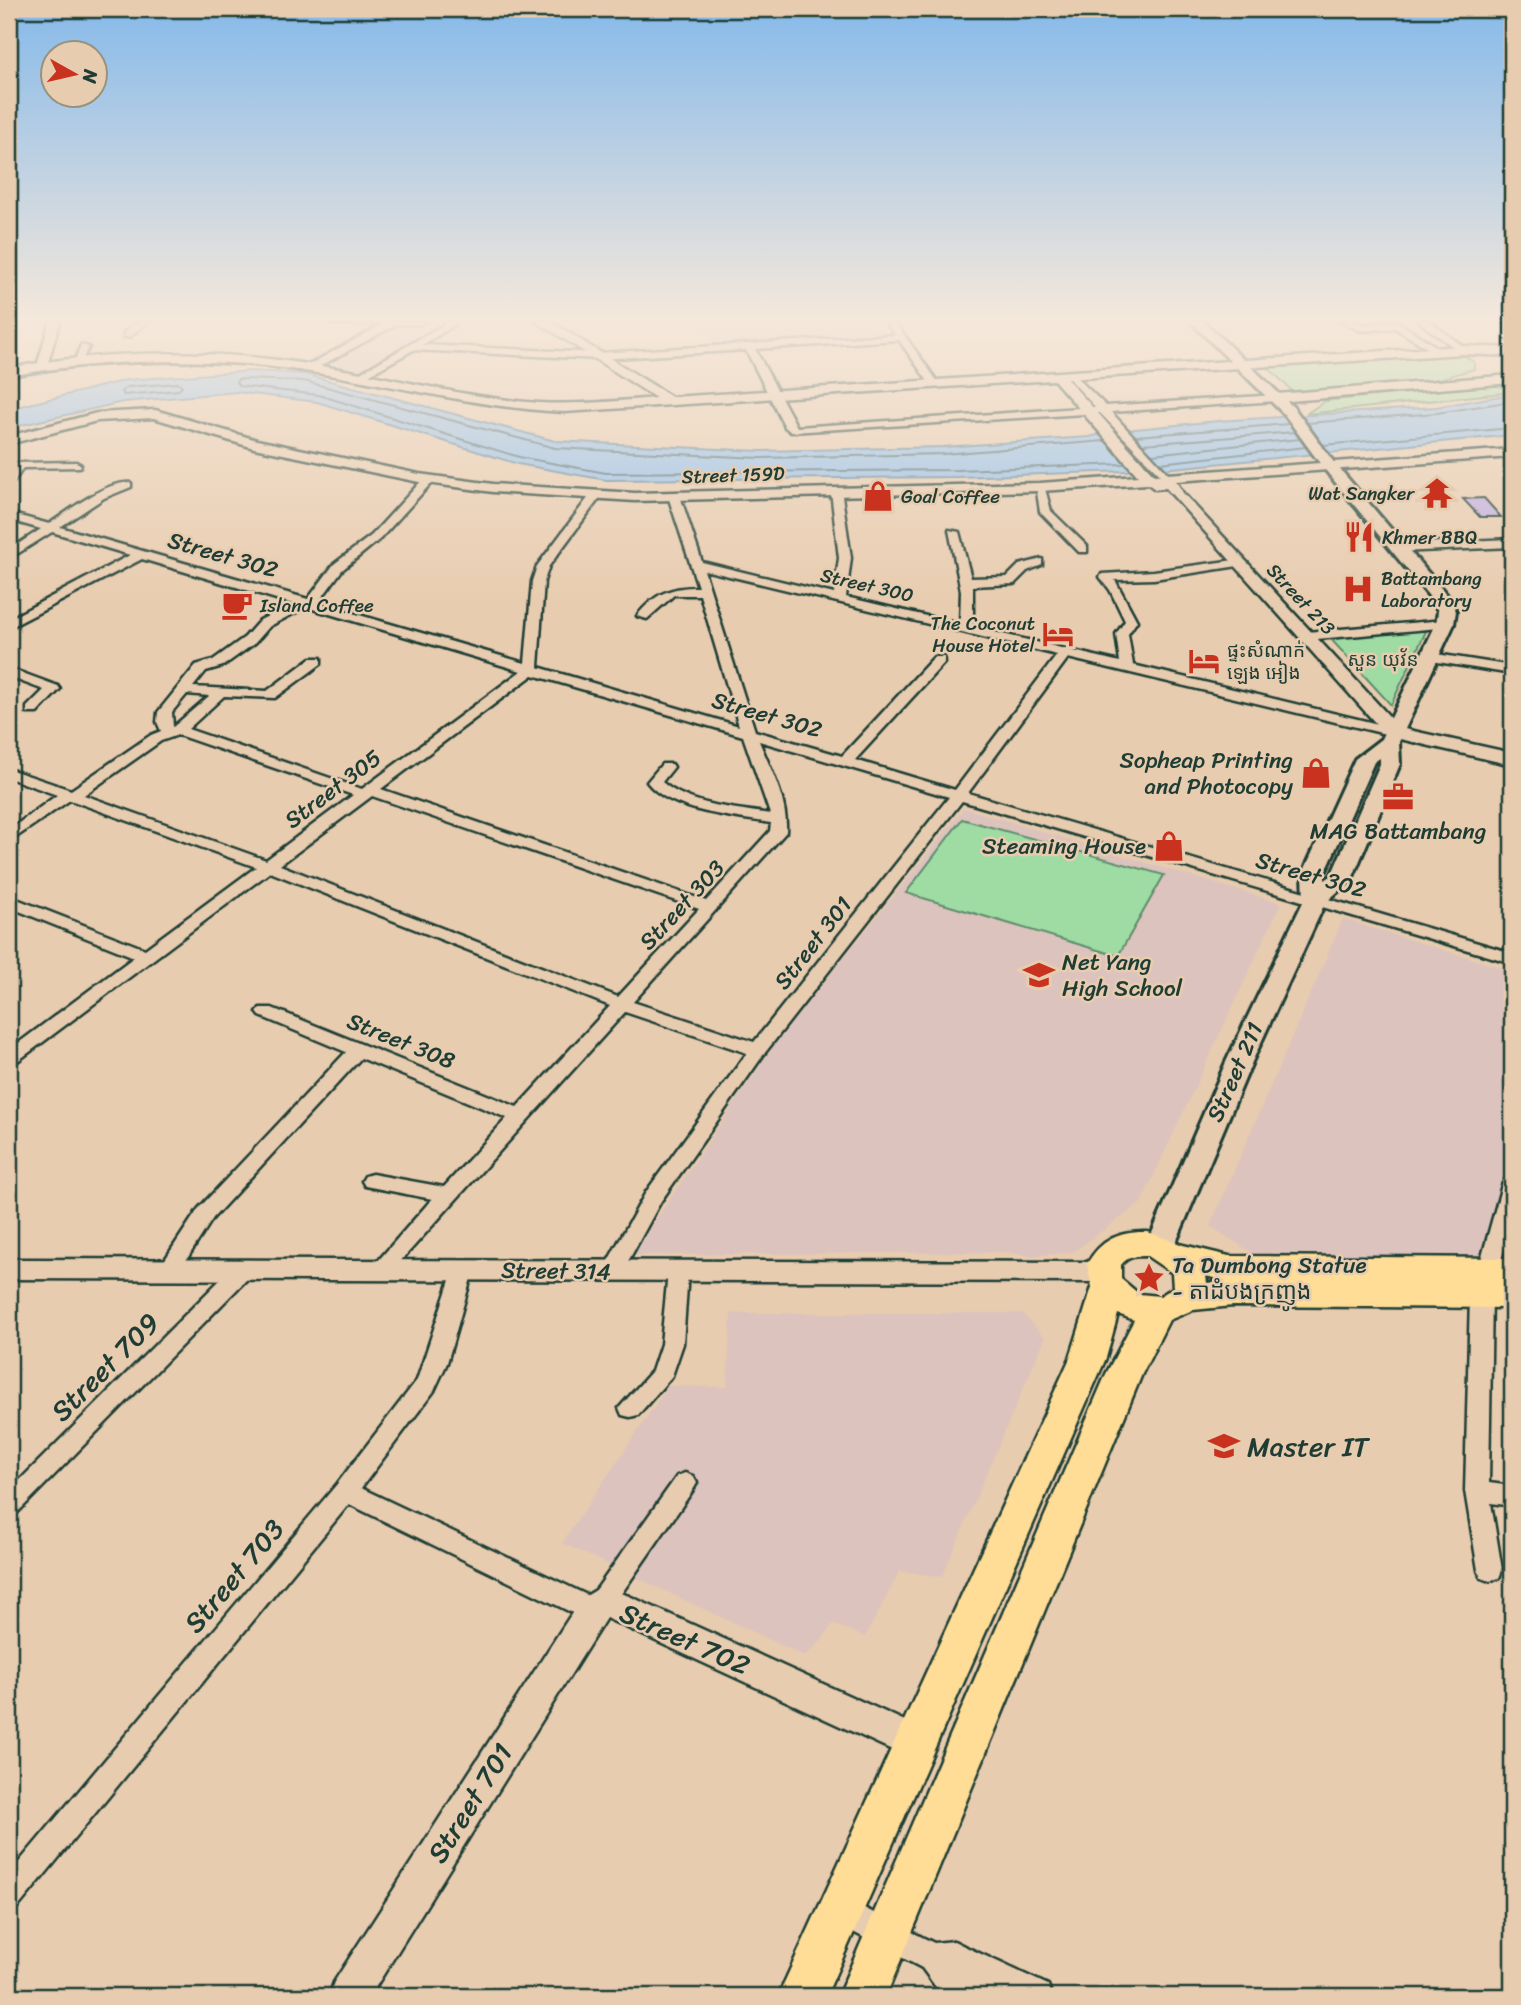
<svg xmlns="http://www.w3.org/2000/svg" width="1521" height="2005" font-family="Sriracha,'Noto Sans Khmer',sans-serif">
<rect width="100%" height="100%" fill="#e8ccaf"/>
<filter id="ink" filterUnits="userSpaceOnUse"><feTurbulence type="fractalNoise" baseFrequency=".0143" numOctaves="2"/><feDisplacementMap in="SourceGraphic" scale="14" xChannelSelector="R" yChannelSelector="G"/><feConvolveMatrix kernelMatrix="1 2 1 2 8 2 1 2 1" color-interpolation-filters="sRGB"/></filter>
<g filter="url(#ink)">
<!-- built -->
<path fill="#dcc3bd" d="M384 321 453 329 368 378 301 366Z
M702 321H876L888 337 714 348Z
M964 808 1281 903 1141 1203 1073 1252 1032 1256 1008 1252 632 1255 773 1046Z
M1343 919 1512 971V1145L1480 1257 1257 1256 1210 1226Z
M731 1313H1022L1045 1338 942 1577 900 1571 865 1637 833 1624 821 1641 805 1656 562 1543 668 1386 727 1387Z"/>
<!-- green -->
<path fill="#9fdca4" stroke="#5f8c6c" stroke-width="2" d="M1448 355 1465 356 1474 362V369L1432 381 1304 393 1293 392 1267 366Z
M1512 382V392L1306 414 1325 401Z
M1427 629 1391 705 1329 637Z
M962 819 1164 875 1118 956 906 893Z"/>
<!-- water -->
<path fill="#92c1ed" stroke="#648ca3" stroke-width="2" d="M252 371 304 374 555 441 760 451 943 447 1089 437 1115 431 1218 421 1436 407 1512 394V435L1163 469 1160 473 1154 470 957 477 606 480 518 464 317 402 236 392 123 402 9 428V409L127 380Z"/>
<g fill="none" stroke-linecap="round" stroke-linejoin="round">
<!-- shore -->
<path stroke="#4d727e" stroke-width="2" d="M178 383 182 386 179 390 124 395 121 392 127 387Z
M1307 423 1437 413 1512 401
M1136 436 1289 424
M1105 441 943 454 760 458 555 448 304 381 238 379 236 382 239 386 319 395 519 457 606 473 956 470 1125 464
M1143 444 1295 432
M1323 445 1512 428
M1152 454 1300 439
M1160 463 1306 447"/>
</g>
<!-- building -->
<path fill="#c1afdf" stroke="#1f3d34" stroke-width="2" d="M1484 498 1501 517H1480L1463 499Z"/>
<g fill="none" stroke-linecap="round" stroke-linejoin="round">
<defs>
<path id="minor" d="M50 321H60L47 366 42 369 37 366Z
M138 321H148L130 337H124V333Z
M326 321H426L421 324H397L313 370H307V366L383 324H330Z
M445 321H454L455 325 422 345 599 353 895 335 885 321H894L940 385 932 387 899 340 755 349 797 427 1095 407 1067 376 1072 373 1106 406 1277 395 1282 398 1277 401 1111 412 1172 478 1174 480 1168 483 1100 413 791 432 785 427 746 350 599 359 413 350 363 378 355 376 445 324Z
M1341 321H1353L1362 325 1396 321 1445 352 1437 354 1395 328 1361 331Z
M1418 321H1429L1468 350 1460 352Z
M81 345 89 347 80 363H74Z
M76 462 81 465 80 467 23 468 13 483 9 484V473L16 463Z
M424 478 434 480 380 539 342 570 318 603 525 663 532 581 537 566 591 494H599L601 496 549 566 544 581 538 667 739 726 700 595H674L647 619 637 616C654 594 670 587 698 587L668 496 670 494 680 496 702 562 834 594 839 558 831 491 841 489 851 558 846 597 960 624 961 591 949 530 959 532 971 578 1007 577 1019 565 1042 559V565L1027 571 1014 584 973 586V627L1120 662 1116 634 1125 621 1110 590 1100 577 1102 574 1154 571 1242 559 1244 562 1238 566 1154 579 1115 580 1137 621 1128 634 1133 665 1399 729V735L1394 736 1068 658 968 793 1512 953V963L962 801 764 1054 661 1201 619 1278 612 1280 605 1278 602 1272 646 1192 747 1053 625 1012 387 1276 380 1278 373 1276 370 1270 432 1199 365 1186 362 1181 365 1176 372 1174 444 1187 507 1118 361 1058 213 1218 176 1276 169 1278 162 1276 159 1270 162 1264 199 1208 346 1052 260 1016 257 1012 260 1008H272L517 1107 610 1006 270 872 15 1063 9 1065V1050L134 957 9 907V896L145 949 256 867 70 800 9 842V830L57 795 9 778V769L71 790 151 735 161 731 157 722 158 712 196 665 213 660 245 637 260 620 293 604 142 559 9 628V619L130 555 52 532 9 559V550L41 529 9 520V513L49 524C69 511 107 480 131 483V487L104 498 60 527 308 599 334 564 372 535ZM704 570 1057 655 955 790 855 760 944 663V657H934L842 756 755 731ZM306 607 521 671 362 789 188 729 224 696 275 698 321 664V658H311L267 691 193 687 206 671 223 666 255 643 270 626ZM533 675 743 736 770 814C736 808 689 806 662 782L674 767 672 764H662L647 782C670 812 735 817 771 823L770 831 706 901 381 789ZM187 694 209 696 173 727 172 712ZM178 735 353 795 266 860 84 795 161 741ZM759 741 949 797 754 1042 633 1002 786 832C788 801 771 770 759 741ZM372 796 699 909 618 997 280 865Z
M1036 485H1044L1051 511 1087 546V552H1079L1040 512Z
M1512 539V547L1398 552 1392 548 1398 544Z
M1445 620 1451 624 1450 627 1306 640 1300 636 1306 632Z
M1430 653 1512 666V674L1425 660V654Z
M9 668 58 686 60 689 37 713H27V707L44 690 9 677Z
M1512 1178V1220L1498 1271 1495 1277 1488 1279 1481 1277 1478 1271 1502 1185 1505 1180Z
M243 1262 250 1264 253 1270 250 1276 17 1513 9 1516V1491L236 1264Z
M463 1263 470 1265 473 1271 447 1363 434 1391 361 1488 591 1597 677 1476 685 1473 693 1476 697 1483 693 1490 610 1610 592 1621 583 1618 349 1504 19 1906 9 1910V1874L337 1484 417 1380 453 1271 456 1265Z
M678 1264 685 1266 688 1272 683 1344 672 1376 638 1415 630 1417 622 1415 619 1408 652 1371 661 1344 668 1272 671 1266Z
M1481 1287 1488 1289 1492 1295 1489 1483 1512 1486V1506L1491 1503 1502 1570 1499 1578 1490 1581 1481 1578 1478 1570 1465 1491 1470 1295 1474 1289Z
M840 1896 934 1943 954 1941 964 1946 1048 1985 1052 1996H1005L992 1990 995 1996H949L938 1990 922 1968 830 1920 826 1910 830 1900Z"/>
<path id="tertiary" d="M536 321H550L672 397 1463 346 1512 348V356L1463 354 1067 379 1154 475 1512 449V457L1176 481 1183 493 1400 728 1512 753V765L1387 736 1166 488 1155 489 1148 484 1040 491 635 501 493 492 419 482 254 448 154 418 97 421 9 444V436L97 413 155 410 257 440 419 474 493 484 635 493 1040 483 1138 476 1054 380 564 412C480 408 399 386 317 373 213 356 112 358 9 376V368C111 349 212 349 315 365 390 376 463 398 539 403 578 405 617 401 656 398Z
M1512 375V383L1277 402 1270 398 1277 394Z
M9 1259 1102 1262 1112 1265 1116 1272 1112 1279 1102 1282 9 1279Z
M601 1587 629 1596 927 1731 932 1743 927 1755 915 1760 903 1755 606 1618 370 1996H329L334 1982 581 1599Z"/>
<path id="secondary" d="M1190 321H1203L1294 408 1332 460 1447 595 1456 611 1454 624 1399 742 1400 764 1352 879 1325 903 1252 1062 1174 1247 1170 1255 1160 1258 1150 1255 1146 1247 1226 1062 1304 900 1303 873 1355 759 1381 739 1436 624 1438 611 1433 601 1322 466 1284 414ZM1380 758V764L1331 876 1325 880V873L1374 762Z"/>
<path id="primary" d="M1148 1232 1183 1245 1229 1256 1512 1258V1308L1233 1306 1193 1310 1169 1320 1142 1374 886 1996H838L1106 1374 1134 1320 1118 1314 1106 1358 826 1996H778L1070 1358 1092 1287 1087 1264C1101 1239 1120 1231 1148 1232ZM1147 1256 1172 1273 1173 1288 1160 1296 1139 1294 1121 1279V1265C1128 1256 1136 1256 1147 1256ZM1206 1276 1225 1281 1207 1283Z"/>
</defs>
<!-- minor casing -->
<use href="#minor" stroke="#1f3d34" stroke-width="5"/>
<!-- tertiary casing -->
<use href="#tertiary" stroke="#1f3d34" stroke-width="5"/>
<!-- secondary casing -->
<use href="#secondary" stroke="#1f3d34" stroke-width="6"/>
<!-- primary casing -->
<use href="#primary" stroke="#1f3d34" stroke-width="5"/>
<!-- minor -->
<use href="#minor" fill="#e8ccaf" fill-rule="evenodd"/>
<!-- tertiary -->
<use href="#tertiary" fill="#e8ccaf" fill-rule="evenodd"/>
<!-- secondary -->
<use href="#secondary" fill="#e8ccaf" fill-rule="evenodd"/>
<!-- primary -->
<use href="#primary" fill="#ffdd96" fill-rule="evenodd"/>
</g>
</g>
<!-- sky -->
<linearGradient id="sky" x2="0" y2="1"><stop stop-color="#85b9ea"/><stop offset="0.53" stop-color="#f5e8db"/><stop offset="1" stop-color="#f5e8db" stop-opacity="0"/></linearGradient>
<rect width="1521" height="602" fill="url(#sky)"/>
<!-- icons -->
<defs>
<symbol id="temple-bare" viewBox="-9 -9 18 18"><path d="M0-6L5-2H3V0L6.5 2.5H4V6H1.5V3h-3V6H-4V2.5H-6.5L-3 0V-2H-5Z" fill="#c8321e" stroke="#e8ccaf" stroke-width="2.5" paint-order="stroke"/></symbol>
<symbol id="shop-bare" viewBox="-9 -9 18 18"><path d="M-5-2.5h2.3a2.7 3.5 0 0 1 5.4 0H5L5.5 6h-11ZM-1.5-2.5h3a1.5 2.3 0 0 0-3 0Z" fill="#c8321e" stroke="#e8ccaf" stroke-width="2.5" paint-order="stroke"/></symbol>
<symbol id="restaurant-bare" viewBox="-9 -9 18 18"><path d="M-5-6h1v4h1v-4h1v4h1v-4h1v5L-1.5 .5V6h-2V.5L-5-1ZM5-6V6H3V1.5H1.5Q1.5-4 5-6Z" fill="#c8321e" stroke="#e8ccaf" stroke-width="2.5" paint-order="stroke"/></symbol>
<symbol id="hospital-bare" viewBox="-9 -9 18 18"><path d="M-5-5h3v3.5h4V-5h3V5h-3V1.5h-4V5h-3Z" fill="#c8321e" stroke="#e8ccaf" stroke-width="2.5" paint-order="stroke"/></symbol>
<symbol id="cafe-bare" viewBox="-9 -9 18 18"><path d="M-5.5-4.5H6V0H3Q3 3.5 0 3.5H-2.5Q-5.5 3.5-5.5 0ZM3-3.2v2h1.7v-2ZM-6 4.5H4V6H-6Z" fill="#c8321e" stroke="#e8ccaf" stroke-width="2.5" paint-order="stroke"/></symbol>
<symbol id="hotel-bare" viewBox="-9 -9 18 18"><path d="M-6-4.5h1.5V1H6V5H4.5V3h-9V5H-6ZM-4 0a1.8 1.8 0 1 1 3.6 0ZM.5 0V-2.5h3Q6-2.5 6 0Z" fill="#c8321e" stroke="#e8ccaf" stroke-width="2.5" paint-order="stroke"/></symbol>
<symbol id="office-bare" viewBox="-9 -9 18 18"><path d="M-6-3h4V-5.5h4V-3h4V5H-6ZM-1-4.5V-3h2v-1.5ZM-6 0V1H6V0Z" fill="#c8321e" stroke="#e8ccaf" stroke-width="2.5" paint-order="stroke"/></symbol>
<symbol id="school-bare" viewBox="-9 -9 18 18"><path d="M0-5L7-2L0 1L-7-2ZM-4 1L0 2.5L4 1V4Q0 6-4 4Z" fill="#c8321e" stroke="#e8ccaf" stroke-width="2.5" paint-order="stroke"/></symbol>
<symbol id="sight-bare" viewBox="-9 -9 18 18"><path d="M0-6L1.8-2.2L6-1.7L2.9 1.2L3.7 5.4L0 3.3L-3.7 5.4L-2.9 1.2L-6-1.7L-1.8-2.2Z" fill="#c8321e" stroke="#e8ccaf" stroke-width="2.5" paint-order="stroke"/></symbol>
<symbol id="university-bare" viewBox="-9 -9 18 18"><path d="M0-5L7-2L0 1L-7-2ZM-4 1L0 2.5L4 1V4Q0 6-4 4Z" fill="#c8321e" stroke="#e8ccaf" stroke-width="2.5" paint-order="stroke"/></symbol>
</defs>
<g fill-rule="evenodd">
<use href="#temple-bare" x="1415" y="471" width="44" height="44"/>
<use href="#shop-bare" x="856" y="474" width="44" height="44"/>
<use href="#restaurant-bare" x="1337" y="515" width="44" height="44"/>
<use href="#hospital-bare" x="1336" y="567" width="44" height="44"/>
<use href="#cafe-bare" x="215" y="583" width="44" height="44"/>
<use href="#hotel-bare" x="1036" y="612" width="44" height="44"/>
<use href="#hotel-bare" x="1182" y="639" width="44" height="44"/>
<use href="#shop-bare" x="1294" y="751" width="44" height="44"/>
<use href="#office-bare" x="1376" y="775" width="44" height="44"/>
<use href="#shop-bare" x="1147" y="824" width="44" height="44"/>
<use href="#school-bare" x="1017" y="953" width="44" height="44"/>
<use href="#sight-bare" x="1127" y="1256" width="44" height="44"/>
<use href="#university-bare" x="1202" y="1424" width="44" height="44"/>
</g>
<g text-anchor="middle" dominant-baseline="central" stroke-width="5" stroke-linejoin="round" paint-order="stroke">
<!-- far-street labels -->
<g font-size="19" fill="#1f3d34" stroke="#e8ccaf">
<text transform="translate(733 475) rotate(-2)">Street 159D</text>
<text transform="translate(867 585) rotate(13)">Street 300</text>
<text transform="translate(1301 599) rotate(47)">Street 213</text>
</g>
<!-- far-poi labels -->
<g font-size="19" fill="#1f3d34" stroke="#e8ccaf" text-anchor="start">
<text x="1414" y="493" text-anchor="end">Wat Sangker</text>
<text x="901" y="496">Goal Coffee</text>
<text x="1382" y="537">Khmer BBQ</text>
<text x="1381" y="578">Battambang<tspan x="1381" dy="22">Laboratory</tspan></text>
<text x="260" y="605">Island Coffee</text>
<text x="1035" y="623" text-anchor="end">The Coconut<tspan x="1035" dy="22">House Hotel</tspan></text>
<text x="1227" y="650">ផ្ទះសំណាក់<tspan x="1227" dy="22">ឡេង អៀង</tspan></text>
</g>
<!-- far-park labels -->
<g font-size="19" fill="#25453a" stroke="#e8ccaf">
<text x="1383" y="659">សួន យុវ័ន</text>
</g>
<!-- street labels -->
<g font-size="23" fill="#1f3d34" stroke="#e8ccaf">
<text transform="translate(223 555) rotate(16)">Street 302</text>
<text transform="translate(767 715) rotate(16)">Street 302</text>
<text transform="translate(333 789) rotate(-37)">Street 305</text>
<text transform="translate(1311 875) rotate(16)">Street 302</text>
<text transform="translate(682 905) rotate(-47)">Street 303</text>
<text transform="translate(813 943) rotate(-52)">Street 301</text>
<text transform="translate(401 1041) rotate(22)">Street 308</text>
<text transform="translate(1235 1072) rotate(-66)">Street 211</text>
<text transform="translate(556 1271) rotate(1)">Street 314</text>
</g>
<!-- poi labels -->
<g font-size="23" fill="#1f3d34" stroke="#e8ccaf" text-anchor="end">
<text x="1293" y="760">Sopheap Printing<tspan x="1293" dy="26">and Photocopy</tspan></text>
<text x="1398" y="831" text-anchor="middle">MAG Battambang</text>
<text x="1146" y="846">Steaming House</text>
<text x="1062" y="962" text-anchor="start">Net Yang<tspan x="1062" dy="26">High School</tspan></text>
<text x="1172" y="1265" text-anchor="start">Ta Dumbong Statue<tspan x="1172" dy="26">- តាដំបងក្រញូង</tspan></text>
</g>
<!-- near-street labels -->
<g font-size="28" fill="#1f3d34" stroke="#e8ccaf">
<text transform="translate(105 1367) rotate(-45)">Street 709</text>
<text transform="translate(234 1576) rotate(-50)">Street 703</text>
<text transform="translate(685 1639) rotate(24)">Street 702</text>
<text transform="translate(470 1803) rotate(-58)">Street 701</text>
</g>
<!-- near-poi labels -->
<g font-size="28" fill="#1f3d34" stroke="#e8ccaf" text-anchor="start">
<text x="1247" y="1446">Master IT</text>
</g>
</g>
<!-- margin -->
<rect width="1521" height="2005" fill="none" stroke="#e8ccaf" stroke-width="35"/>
<rect x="18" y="18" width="1486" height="1970" fill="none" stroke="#1f3d34" stroke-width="2.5" filter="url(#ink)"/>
<!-- north arrow -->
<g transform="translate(74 74) rotate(98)"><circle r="33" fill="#e8ccaf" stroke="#98937e" stroke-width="2"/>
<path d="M0-5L12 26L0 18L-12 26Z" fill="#c8321e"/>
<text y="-10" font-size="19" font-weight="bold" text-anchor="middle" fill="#1f3d34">N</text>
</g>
</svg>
